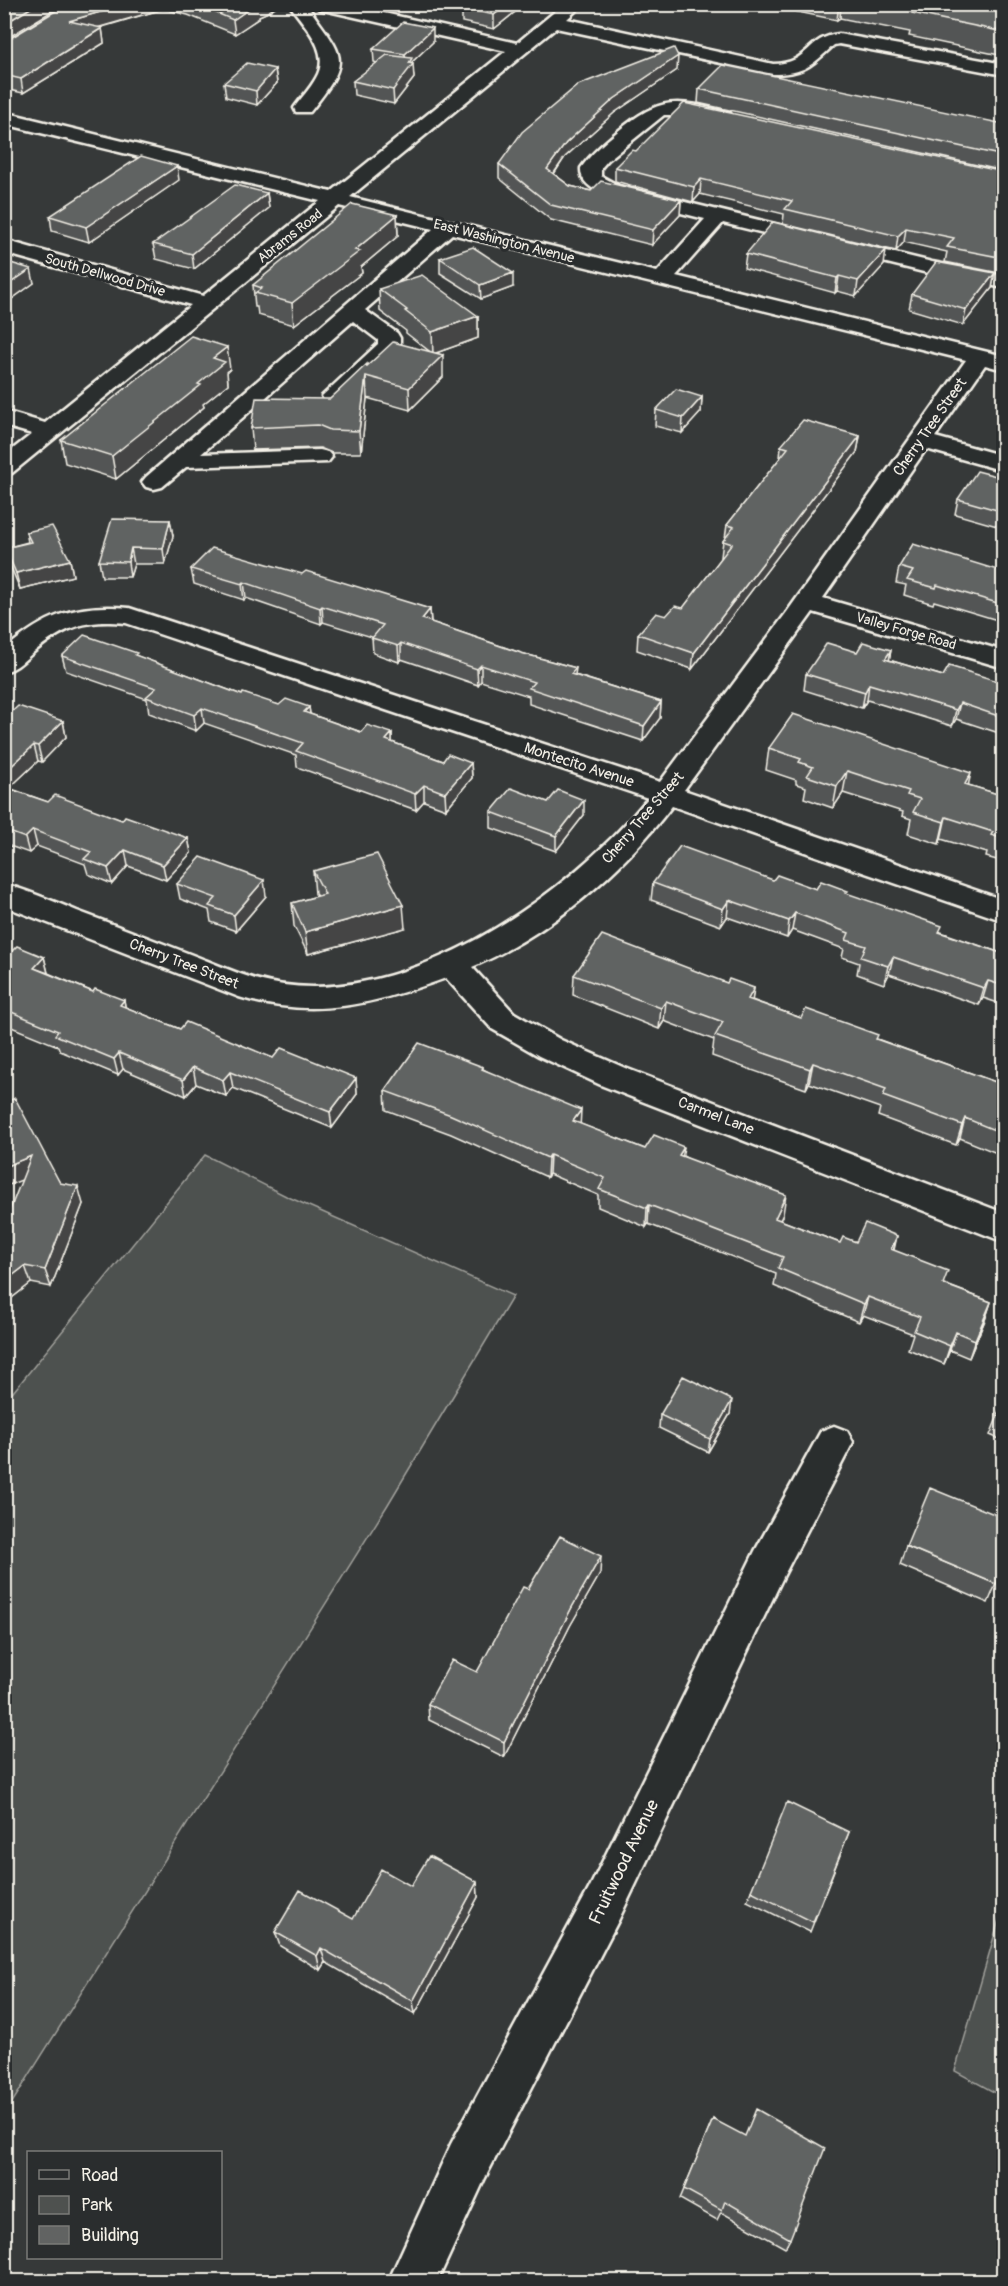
<svg xmlns="http://www.w3.org/2000/svg" width="1008" height="2286" font-family="Pangolin,sans-serif">
<rect width="100%" height="100%" fill="#363939"/>
<filter id="ink" filterUnits="userSpaceOnUse"><feTurbulence type="fractalNoise" baseFrequency=".0167" numOctaves="2"/><feDisplacementMap in="SourceGraphic" scale="12" xChannelSelector="R" yChannelSelector="G"/><feConvolveMatrix kernelMatrix="1 2 1 2 8 2 1 2 1" color-interpolation-filters="sRGB"/></filter>
<g filter="url(#ink)">
<!-- green -->
<path fill="#4e514f" stroke="#a1a19c" stroke-width="1.5" d="M205 1155 286 1196 513 1296 387 1506 5 2114V1402Z
M1003 1906V2097L955 2071Z"/>
<g fill="none" stroke-linecap="round" stroke-linejoin="round">
<defs>
<path id="minor" d="M289 4H306C344 58 354 57 310 112H296L294 108C301 98 310 89 316 78 332 51 304 26 289 4Z
M311 4H344L517 43 564 4H583L567 19 773 64C810 64 806 37 839 34L1004 64V75L839 44 834 45C812 65 805 74 773 74L556 28 350 197 657 272 705 219 601 193C591 188 580 181 581 168 591 154 604 143 617 132 662 95 676 99 730 113L732 117 730 121 723 123 683 115H664L608 160 601 168V176L619 186 932 262 1004 276V288L932 274 723 223 676 276 1004 356V370L985 365 935 437 1004 456V471L926 449 823 598 1004 651V668L813 612 684 790 1004 900V921L672 806C620 874 551 933 472 967L514 1013 561 1040 625 1068 1004 1213V1242L603 1086 539 1056 492 1029 446 978C374 1004 315 1020 239 997L4 906V884C29 891 53 901 77 911 118 926 159 942 200 958 218 965 236 973 255 979 393 1019 566 899 648 798L126 623C86 619 66 626 35 651 25 659 17 669 4 672V650C45 615 76 603 129 608L660 782 787 612 966 360 452 234 365 310 397 333 400 338V346L341 401 333 403 325 401 322 396 378 344V340L353 321 201 454 320 450 328 452 332 457 328 462 186 467 162 487 154 489 146 487 142 482 146 477 433 229 339 206 12 473 4 475V456L32 434 4 426V411L45 423 191 305 4 253V240L203 296 320 201 4 124V112L331 192 506 51 319 9Z
M834 1426 847 1431 853 1442 783 1577 619 1919 485 2178 437 2282H388L451 2144 589 1889 755 1551 821 1431Z"/>
</defs>
<!-- minor casing -->
<use href="#minor" stroke="#f4f1e8" stroke-width="5"/>
<!-- minor -->
<use href="#minor" fill="#2a2d2e" fill-rule="evenodd"/>
</g>
<!-- wall -->
<path fill="#535554" stroke="#f4f1e8" stroke-width="1.5" d="M67 4H279L268 12 259 16V18L235 34 188 15 163 9 99 28H102L104 43 23 93 4 89V42Z
M377 4H403L397 9Z
M468 4H525L494 29 462 22V8Z
M759 4H1004V56L909 36 910 32 840 18 837 20Z
M433 42 412 62 414 78 394 104 354 95 353 81 377 63 374 62 373 49Z
M275 69 277 83 257 105 226 97 224 83Z
M677 70 614 113 565 157 554 174 570 186 591 191 681 200 680 215 652 245 551 220 499 178V164Z
M699 89 1004 124V171L698 103Z
M636 151 1004 172V274L945 262 947 252 904 242 896 251 783 224 784 214 700 194 693 202 615 181V167Z
M179 180 89 242 52 231 50 216Z
M267 193 269 208 194 269 156 259 153 244Z
M397 215 398 236 361 267 362 273 294 325 258 315 257 307H255L253 285Z
M746 254 884 265 856 296 837 291 835 293 744 268Z
M440 258 513 287 481 299 440 273Z
M4 261 34 283 9 301 4 300Z
M995 273 992 288 963 325 909 309 912 294Z
M379 289 478 316V338L436 353 443 377 410 410 367 398 361 453H332L320 448 253 450 251 428 330 399 367 366 429 351 406 333V331L380 311Z
M230 369 227 372 228 384 203 404 204 407 116 479 65 463 61 440Z
M702 397 701 412 682 433 655 426 656 410Z
M860 436 857 452 692 669 637 650 638 634 666 616 683 608 722 557H721L723 541 725 538 727 525 780 458 781 446Z
M1004 478 1002 486 1004 487V528L955 514 958 499Z
M170 520 173 536 165 564H134L130 577H102L99 561Z
M26 532 70 560 73 576 20 589 9 563 5 548 28 542Z
M899 567 1004 572V622L934 601 933 604 904 595 906 585 896 583Z
M191 569 302 574 430 609 431 622 521 653 576 668 575 675 661 702 660 718 643 741 529 704V696L481 681 478 685 401 659 399 662 373 653 372 637 323 622 321 624 246 598 244 600 194 584Z
M891 650 889 660 943 676 1004 683V742L1000 741 1002 734 956 719 952 726 867 700 862 708 804 690 806 674 857 652Z
M62 656H137L242 695 279 705 309 707 310 714 361 732 392 733V742L443 761 471 763 472 778 446 809 424 801 416 810 297 767 296 755 204 723 196 731 149 713 147 699 66 671Z
M4 719 63 721 66 737 42 762 38 761 9 788 48 802 122 820 188 838 191 853 166 880 128 866 112 884 88 874 85 864 37 846 29 853 4 844Z
M769 748 968 785 1004 796V862L986 857 987 853 941 839 939 844 908 834 911 819 902 816 903 812 843 793 833 808 804 798 806 787 796 784V780L766 770Z
M491 812 584 815 556 851 491 828Z
M313 871 405 928 308 954 294 926 292 903 317 896 315 894Z
M773 880 816 889 847 894 941 932 1004 954V1005L983 998 979 1005 889 974 884 984 857 974 859 963 842 957 844 949 792 930 787 938 727 917 721 926 651 900 653 883Z
M177 884 266 896 236 931 211 922 209 910 180 899Z
M44 957 48 973 93 992 124 1000 125 1007 180 1029 273 1058 356 1078 357 1094 332 1128 233 1088 226 1096 196 1084 186 1096 123 1069 118 1075 60 1051 58 1046 4 1024V959Z
M574 975 727 983 754 988 752 1000 801 1018 877 1039 1004 1085V1156L960 1138 956 1145 878 1116 880 1108 809 1083 806 1089 712 1056 714 1040 664 1021 659 1029 573 995Z
M483 1067V1069L580 1124 645 1149 683 1156 783 1214 780 1220 840 1243 897 1236 894 1250 944 1284 991 1302 985 1320 969 1358 950 1350 944 1364 908 1349 913 1334 863 1315 859 1322 774 1286 776 1274 648 1224 646 1227 598 1207V1195L549 1174 547 1177 451 1134 386 1110 385 1091Z
M4 1103 60 1183 83 1204 51 1287 31 1283 4 1304 22 1180Z
M1004 1401V1441L990 1435Z
M730 1414 708 1452 659 1428 660 1415Z
M906 1546 996 1584 988 1603 900 1565Z
M600 1574 570 1626 504 1757 429 1720 428 1704 477 1672 528 1589Z
M849 1832 810 1932 747 1901 751 1891Z
M477 1882 478 1897 415 2014 325 1962 320 1970 280 1946 275 1932 353 1919 411 1886Z
M713 2119 790 2239 785 2248 721 2212 717 2220 680 2199Z"/>
<!-- shaded-wall -->
<path fill="#444545" stroke="#f4f1e8" stroke-width="1.5" d="M37 4H64L4 40V24Z
M128 4H163V9L72 35 69 21Z
M256 4H279L268 12 259 16V18L235 34 233 20Z
M397 4H403L397 9Z
M508 4H525L494 29V15Z
M839 4H841L840 18 837 20Z
M102 28 104 43 23 93 21 79Z
M433 28V42L412 62 413 65V64L414 78 394 104 393 90 406 68 405 54Z
M678 56 677 70 614 113 565 157 547 183V169L566 143 614 99Z
M275 69 277 83 257 105 256 91Z
M177 166 179 180 89 242 86 227Z
M701 179 700 194 693 202 694 187Z
M267 193 269 208 194 269 192 254Z
M681 200 680 215 652 245 653 230Z
M397 215 398 236 361 267 362 273 294 325 292 303Z
M906 228 904 242 896 251 898 236Z
M886 250 884 265 856 296 858 281Z
M31 269 34 283 9 301 6 286Z
M513 273V287L481 299 480 285Z
M995 273 992 288 963 325 966 310Z
M839 276 837 291 835 293 837 278Z
M478 316V338L433 354 432 332Z
M227 347 230 369 227 372 228 384 203 404 204 407 116 479 112 456 198 384 213 358Z
M443 355V377L410 410 409 388Z
M366 376 367 398 361 453 359 431Z
M702 397 701 412 682 433 683 418Z
M860 436 857 452 692 669 694 653Z
M170 520 173 536 165 564 163 549Z
M131 548 134 564 130 577 128 562Z
M70 560 73 576 20 589 16 573Z
M244 582 246 598 244 600 242 584Z
M322 606 323 622 321 624 320 608Z
M430 609 431 625 422 619Z
M401 643V659L399 662 398 646Z
M891 650 888 666 885 659Z
M481 665V681L478 685 477 669Z
M869 684 867 700 862 708 865 692Z
M661 702 660 718 643 741 644 726Z
M960 703 956 719 952 726 956 710Z
M309 707 311 722 304 712Z
M202 708 204 723 196 731 194 715Z
M63 721 66 737 42 762 38 746Z
M392 733V749L386 740Z
M34 745 38 761 4 793V773Z
M471 763 472 778 446 809 445 793Z
M847 771 843 793 833 808 837 786Z
M971 773 966 795 965 784Z
M424 785V801L416 810 415 794Z
M584 800V815L556 851V836Z
M946 817 941 839 939 844 944 822Z
M33 830 37 846 29 853 25 838Z
M188 838 191 853 166 880 163 865Z
M125 850 128 866 112 884 108 868Z
M264 880 266 896 236 931 234 915Z
M729 900 727 917 721 926 723 909Z
M403 905 405 928 308 954 305 932Z
M795 913 792 930 787 938 789 921Z
M44 957 48 973 34 968Z
M893 957 889 974 884 984 888 966Z
M988 981 983 998 979 1005 984 988Z
M754 988 751 1009 748 999Z
M124 1000 127 1017 120 1005Z
M666 1001 664 1021 659 1029 661 1008Z
M119 1053 123 1069 118 1075 114 1059Z
M813 1063 809 1083 806 1089 810 1069Z
M193 1067 196 1084 186 1096 183 1080Z
M230 1072 233 1088 226 1096 223 1080Z
M356 1078 357 1094 332 1128 330 1112Z
M581 1110 580 1129 573 1121Z
M965 1118 960 1138 956 1145 962 1125Z
M684 1147 681 1166 679 1155Z
M550 1155 549 1174 547 1177 548 1158Z
M31 1156 37 1174 4 1187V1167Z
M78 1186 83 1204 51 1287 45 1270Z
M786 1195 783 1214 772 1236 775 1218Z
M649 1205 648 1224 646 1227 647 1208Z
M897 1236 892 1255 891 1249Z
M25 1266 31 1283 4 1304V1282Z
M868 1297 863 1315 859 1322 864 1304Z
M991 1302 985 1320 969 1358 975 1340Z
M956 1332 950 1350 944 1364 950 1346Z
M732 1400 730 1414 708 1452 710 1439Z
M601 1556 600 1574 570 1626 504 1757V1742L571 1609Z
M477 1882 478 1897 415 2014 413 2001Z
M321 1948 325 1962 320 1970 317 1956Z"/>
<!-- building -->
<path fill="#616362" stroke="#f4f1e8" stroke-width="1.5" d="M4 4H37L4 24Z
M67 4H128L69 21 102 28 21 79 4 75V42Z
M195 4H256L233 20Z
M468 4H508L494 15 462 8Z
M891 4H1004V32L912 13 916 9Z
M403 22 433 28 405 54 373 49Z
M674 48 678 56 614 99 566 143 547 169 570 186 591 191 601 181 681 200 653 230 551 205 499 164 522 132 578 85Z
M387 55 412 58 409 63 413 64 393 90 353 81Z
M247 63 275 69 256 91 224 83Z
M723 65 1004 124V156L699 89Z
M684 103 1004 172V258L947 247 954 238 906 228 898 236 785 209 792 201 701 179 694 187 615 167 632 150 636 151Z
M141 156 177 166 86 227 50 216Z
M235 185 267 193 192 254 153 244Z
M352 204 397 215 355 250 360 251 292 303 255 293 262 288 253 285Z
M773 222 886 250 858 281 839 276 837 278 746 254Z
M473 247 513 273 480 285 440 258Z
M4 261 31 269 6 286H4Z
M936 262 995 273 966 310 912 294Z
M422 275 478 316 432 332 405 311 407 310 379 289Z
M191 336 227 347 213 358 225 362 198 384 201 385 112 456 61 440Z
M393 342 443 355 409 388 366 376 359 431 330 430 318 425 251 428 256 398 330 399 367 364V366Z
M676 389 702 397 683 418 656 410Z
M803 420 860 436 694 653 638 634 656 613 666 616 675 606 683 608 732 544 723 541 734 527 727 525 788 448 781 446Z
M977 471 1004 478 1000 486 1004 487V512L958 499Z
M112 519 170 520 163 549 131 548 128 562 99 561Z
M52 526 70 560 16 573 5 548 31 542 26 532Z
M913 544 1004 572V605L937 585 936 588 907 580 913 571 899 567Z
M212 548 302 574 306 571 430 609 422 619 521 653 576 668 571 674 661 702 644 726 529 688 534 682 481 665 477 669 401 643 398 646 372 638 383 625 322 606 320 608 244 582 242 584 191 569Z
M84 635 137 653 135 655 242 695 243 693 279 705 286 699 309 707 304 712 361 732 367 725 392 733 386 740 443 761 448 754 471 763 445 793 424 785 415 794 296 751 303 743 202 708 194 715 146 697 156 688 62 656Z
M863 642 891 650 885 659 943 676 949 666 1004 683V718L960 703 956 710 869 684 865 692 806 674 827 643 857 652Z
M18 706 63 721 38 746 34 745 4 773V719Z
M793 714 971 773 965 784 1004 796V839L991 835 993 832 946 817 944 822 913 812 920 799 907 795 909 791 847 771 837 786 807 776 813 767 799 762 801 759 769 748Z
M4 787 48 802 55 795 122 820 125 816 188 838 163 865 125 850 108 868 84 859 91 852 33 830 25 838 4 830Z
M511 788 548 802 558 790 584 800 556 836 491 812Z
M680 846 773 880 777 875 816 889 821 881 848 891 846 893 942 926 939 932 1004 954V986L988 981 984 988 893 957 888 966 861 957 866 946 846 940 849 933 795 913 789 921 729 900 723 909 653 883Z
M377 854 403 905 305 932 292 903 325 894 313 871Z
M201 857 264 880 234 915 209 906 216 898 177 884Z
M602 935 727 983 729 979 754 988 748 999 801 1018 806 1009 878 1035 876 1039 1004 1085V1134L965 1118 962 1125 883 1096 886 1089 813 1063 810 1069 715 1036 723 1022 666 1001 661 1008 574 975Z
M17 946 44 957 34 968 93 992 95 989 124 1000 120 1005 180 1029 186 1022 273 1058 281 1048 356 1078 330 1112 230 1072 223 1080 193 1067 183 1080 119 1053 114 1059 55 1035 58 1031 4 1009V959Z
M419 1043 483 1067 482 1069 581 1110 573 1121 645 1149 654 1135 684 1147 679 1155 786 1195 775 1218 840 1243 843 1237 856 1242 865 1223 897 1236 891 1249 948 1271 943 1284 991 1302 975 1340 956 1332 950 1346 914 1331 920 1317 868 1297 864 1304 778 1268 783 1257 649 1205 647 1208 599 1189 605 1178 550 1155 548 1158 451 1115 385 1091Z
M15 1098 60 1183 78 1186 45 1270 25 1266 4 1282V1225L31 1156 4 1167V1103Z
M683 1376 732 1400 710 1439 660 1415Z
M1004 1401V1417L997 1415Z
M930 1488 1004 1518V1563L996 1584 906 1546Z
M560 1536 601 1556 571 1609 504 1742 428 1704 452 1660 477 1672 523 1587 528 1589Z
M787 1802 849 1832 813 1922 751 1891Z
M429 1856 477 1882 413 2001 321 1948 317 1956 275 1932 300 1890 353 1919 381 1869 411 1886Z
M756 2109 825 2148 790 2239 725 2201 722 2210 684 2189 713 2119 745 2136Z"/>
</g>
<g text-anchor="middle" dominant-baseline="central" stroke-width="6" stroke-linejoin="round" paint-order="stroke">
<!-- far-street labels -->
<g font-size="14" fill="#f4f1e8" stroke="#2a2d2e">
<text transform="translate(290 236) rotate(-38)">Abrams Road</text>
<text transform="translate(504 241) rotate(14)">East Washington Avenue</text>
<text transform="translate(105 275) rotate(16)">South Dellwood Drive</text>
<text transform="translate(906 631) rotate(16)">Valley Forge Road</text>
</g>
<!-- street labels -->
<g font-size="15" fill="#f4f1e8" stroke="#2a2d2e">
<text transform="translate(930 427) rotate(-55)">Cherry Tree Street</text>
<text transform="translate(579 765) rotate(18)">Montecito Avenue</text>
<text transform="translate(643 818) rotate(-49)">Cherry Tree Street</text>
<text transform="translate(184 964) rotate(21)">Cherry Tree Street</text>
<text transform="translate(716 1116) rotate(21)">Carmel Lane</text>
</g>
<!-- near-street labels -->
<g font-size="18" fill="#f4f1e8" stroke="#2a2d2e">
<text transform="translate(624 1862) rotate(-64)">Fruitwood Avenue</text>
</g>
</g>
<!-- margin -->
<rect width="1008" height="2286" fill="none" stroke="#2a2d2e" stroke-width="24"/>
<rect x="12" y="12" width="984" height="2262" fill="none" stroke="#f4f1e8" stroke-width="2" filter="url(#ink)"/>
<!-- legend -->
<rect x="27" y="2151" width="195" height="108" fill="#2a2d2e" stroke="#7b7b78" stroke-width="1.5"/>
<rect x="39" y="2170" width="30" height="9" fill="#2a2d2e" stroke="#7b7b78" stroke-width="1.5"/>
<text x="81" y="2181" font-size="18" fill="#f4f1e8">Road</text>
<rect x="39" y="2196" width="30" height="18" fill="#4e514f" stroke="#7b7b78" stroke-width="1.5"/>
<text x="81" y="2211" font-size="18" fill="#f4f1e8">Park</text>
<rect x="39" y="2226" width="30" height="18" fill="#616362" stroke="#7b7b78" stroke-width="1.5"/>
<text x="81" y="2241" font-size="18" fill="#f4f1e8">Building</text>
</svg>
